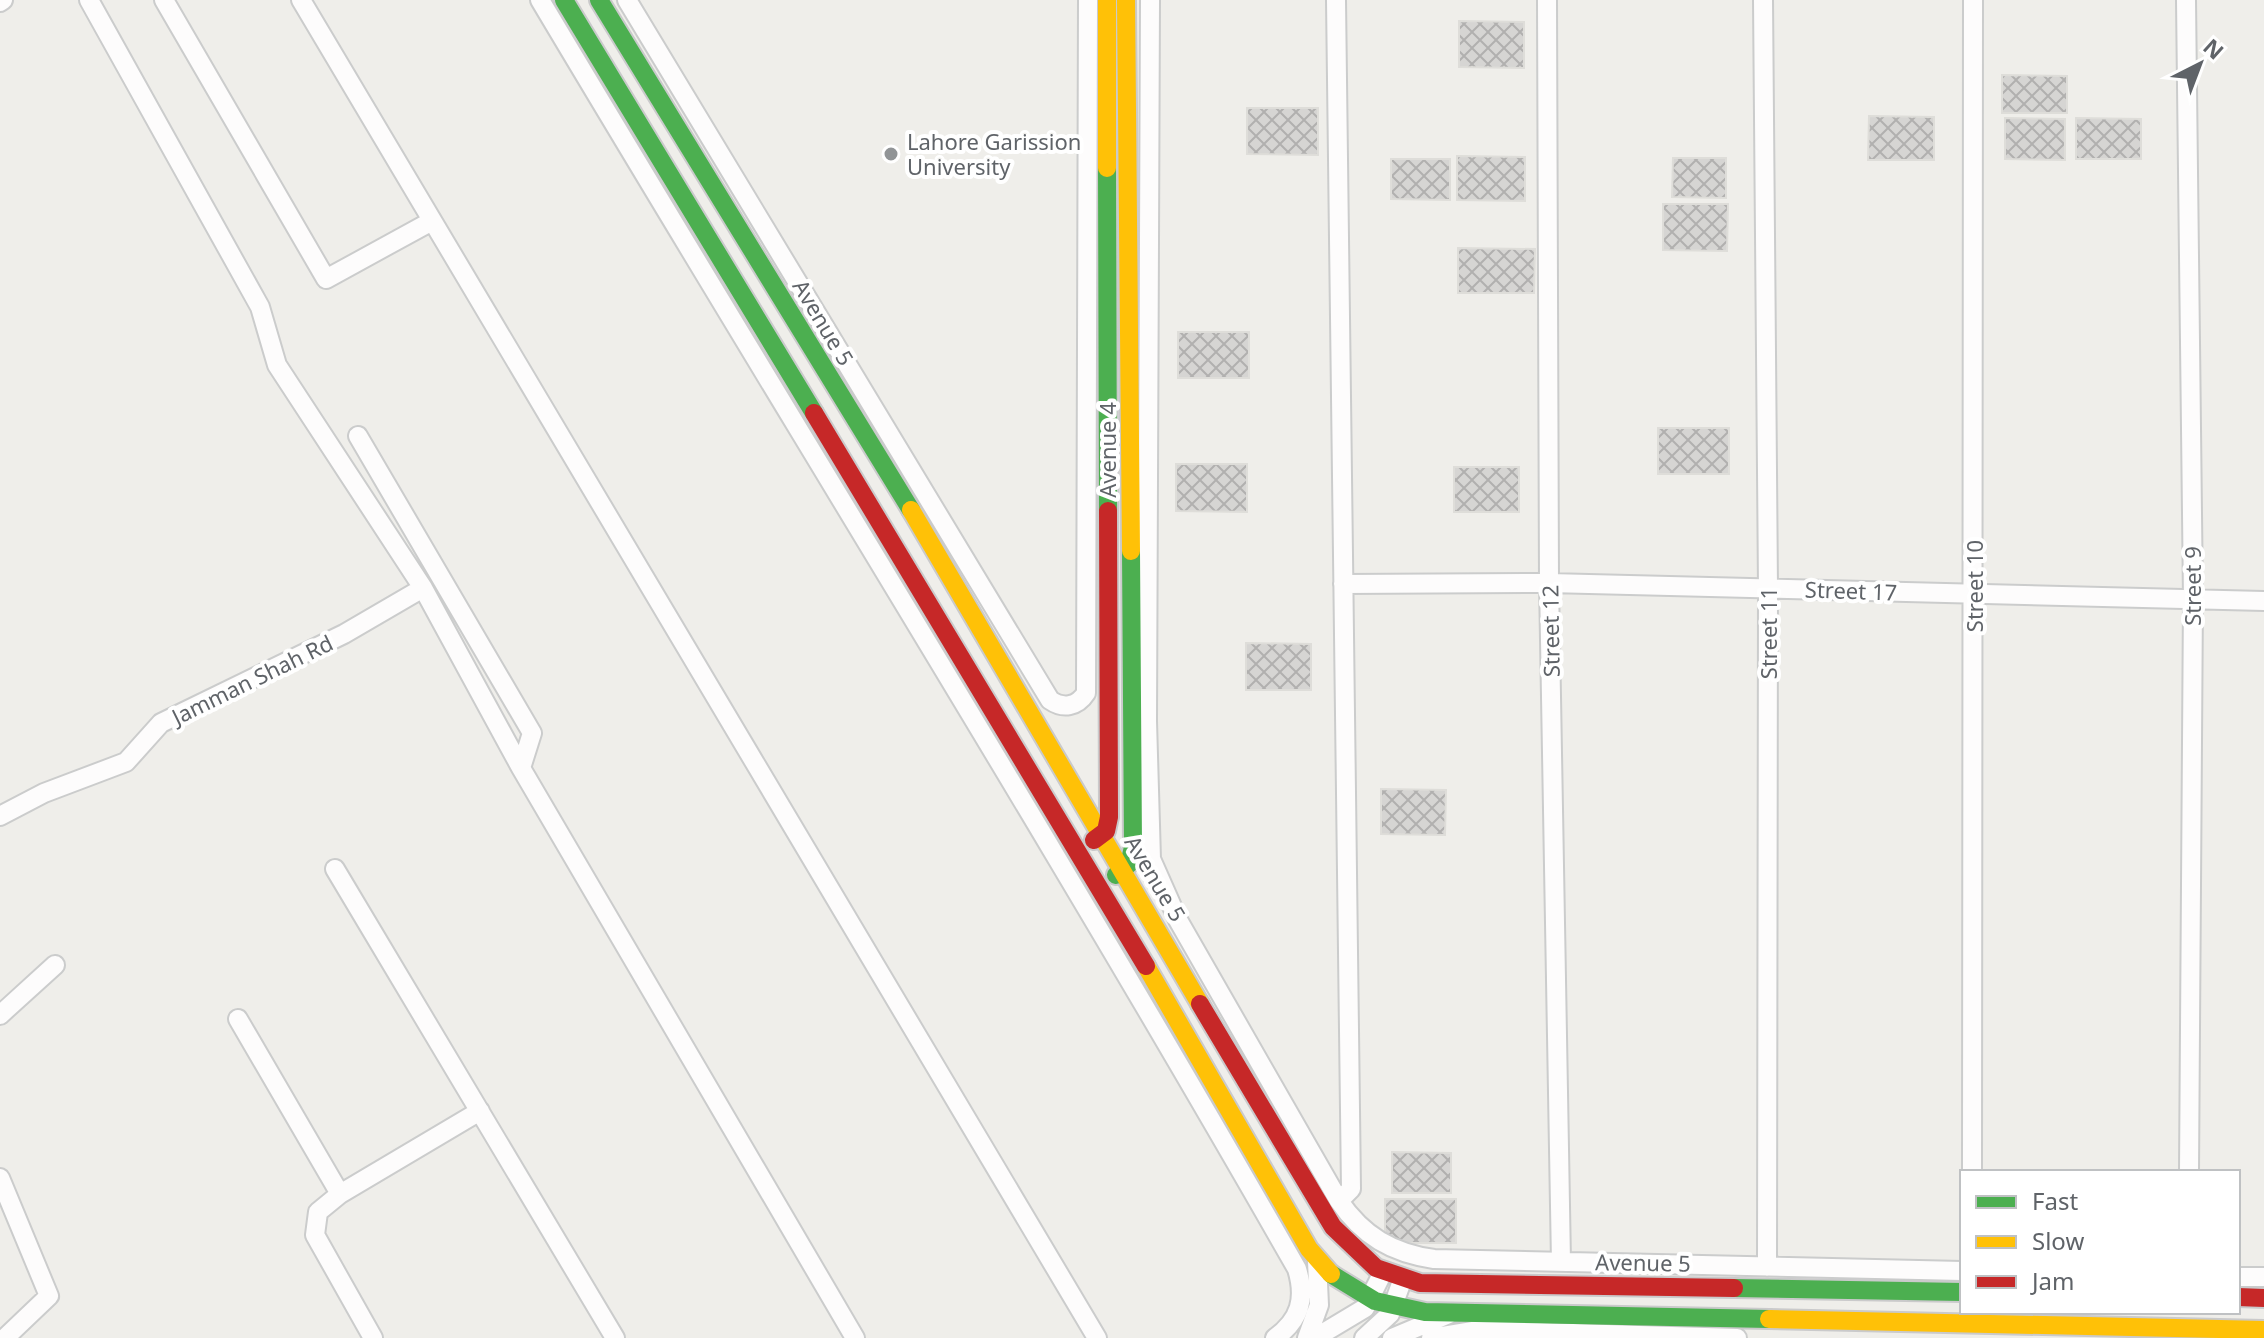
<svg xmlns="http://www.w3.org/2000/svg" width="2264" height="1338" font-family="'Noto Sans',sans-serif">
<defs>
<pattern id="building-cross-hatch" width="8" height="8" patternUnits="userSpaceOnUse" patternTransform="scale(2)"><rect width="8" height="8" fill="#d6d5d3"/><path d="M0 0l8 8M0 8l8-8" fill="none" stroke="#b1b0af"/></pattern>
</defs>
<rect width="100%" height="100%" fill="#efeeea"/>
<!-- building -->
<path fill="url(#building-cross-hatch)" stroke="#deddd9" stroke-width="2" d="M1459 21 1524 22V68L1459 67Z
M2002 75 2067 76V113H2002Z
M1247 108H1318V155L1247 154Z
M1869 116 1934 117V160H1868Z
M2005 118 2065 119V160L2005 159Z
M2076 118 2141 119V159H2076Z
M1457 156 1525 157V201L1457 200Z
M1673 158H1726V198L1672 197Z
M1391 159H1450V200L1391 199Z
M1663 204H1728L1727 251 1663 250Z
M1458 248 1535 249 1534 293H1458Z
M1178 332H1249V378H1178Z
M1658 428H1729V474H1658Z
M1176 464H1247V512L1176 511Z
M1454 467H1519V512H1454Z
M1246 643 1311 644V690H1246Z
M1381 789 1446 790 1445 835 1381 834Z
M1392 1152 1451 1153V1193H1392Z
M1385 1199H1456V1243H1385Z"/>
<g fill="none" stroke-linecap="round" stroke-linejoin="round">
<defs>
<path id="street" d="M89 0 260 307 277 365 423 588 521 768 855 1338
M164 0 326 279 432 221
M301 0 1097 1338
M540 0C792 423 1053 841 1297 1269 1306 1299 1300 1320 1275 1338
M627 0 1050 700C1063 709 1077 707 1086 693L1088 0
M1150 0 1147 721 1151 859 1178 920 1339 1201
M1336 0 1351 1189 1339 1201C1363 1236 1392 1253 1434 1259L1962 1271
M1547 0 1549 583 1561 1262
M1763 0 1768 588 1767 1267
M2186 0 2193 599 2189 1172
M0 2 3 0
M358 436 532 733 521 768
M1343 584 1549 583 2264 601
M0 816 44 793 126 762 161 723 344 634 423 588
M335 869 615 1338
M0 1015 55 965
M238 1019 340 1194
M1972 1172 1973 0
M0 1178 49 1296 5 1338
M2238 1277H2264
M373 1338 315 1235 318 1212 340 1194 480 1111
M1307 1338 1319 1305 1317 1261
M1315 1338 1365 1308 1382 1274
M1364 1338 1390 1314 1402 1281
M1392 1338 1449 1314
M1431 1338 1479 1330 1737 1338"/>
<path id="fast" d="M564 0 814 413
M599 0 911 510
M1107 168 1108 511
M1116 875 1129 864 1133 847 1131 551
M1331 1274 1375 1301 1425 1312 1769 1319
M1734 1288 1962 1292"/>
<path id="slow" d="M1107 0V168
M1126 0 1131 551
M911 510 1200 1004
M1146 966 1309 1249 1331 1274
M1769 1319 2264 1330"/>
<path id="jam" d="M814 413 1146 966
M1094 840 1106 831 1109 817 1108 511
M1200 1004 1333 1227 1376 1268 1420 1283 1734 1288
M2238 1297 2264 1298"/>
</defs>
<!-- street casing -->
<use href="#street" stroke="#cbcccc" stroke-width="22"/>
<!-- fast casing -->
<use href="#fast" stroke="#cacacb" stroke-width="22"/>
<!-- slow casing -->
<use href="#slow" stroke="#cacacb" stroke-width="22"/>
<!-- jam casing -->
<use href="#jam" stroke="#cacacb" stroke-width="22"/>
<!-- street -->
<use href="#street" stroke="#fdfcfc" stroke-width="18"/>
<!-- fast -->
<use href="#fast" stroke="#4caf50" stroke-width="18"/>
<!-- slow -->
<use href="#slow" stroke="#ffc107" stroke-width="18"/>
<!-- jam -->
<use href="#jam" stroke="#c62828" stroke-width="18"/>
</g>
<!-- markers -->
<circle fill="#919496" stroke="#fff" stroke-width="3" cx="891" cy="154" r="8"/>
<g text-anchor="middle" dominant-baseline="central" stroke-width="8" stroke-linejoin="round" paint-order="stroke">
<!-- poi labels -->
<g font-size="22" fill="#5f6368" stroke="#fff" text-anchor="start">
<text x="907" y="141">Lahore Garission<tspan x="907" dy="25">University</tspan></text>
</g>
<!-- street labels -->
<g font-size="22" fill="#5f6368" stroke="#fff">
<text transform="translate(824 322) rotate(59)">Avenue 5</text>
<text transform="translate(1107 450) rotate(-90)">Avenue 4</text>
<text transform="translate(1974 586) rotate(-90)">Street 10</text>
<text transform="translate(2192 586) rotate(-90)">Street 9</text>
<text transform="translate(1851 590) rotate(2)">Street 17</text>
<text transform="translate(1550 631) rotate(-91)">Street 12</text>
<text transform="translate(1768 633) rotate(-90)">Street 11</text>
<text transform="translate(252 679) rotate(-26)">Jamman Shah Rd</text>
<text transform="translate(1156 878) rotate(59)">Avenue 5</text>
<text transform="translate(1643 1262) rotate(1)">Avenue 5</text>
</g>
</g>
<!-- legend -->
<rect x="1960" y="1170" width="280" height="144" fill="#ffffff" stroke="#bfc1c3" stroke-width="2"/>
<rect x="1976" y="1196" width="40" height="12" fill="#4caf50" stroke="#bfc1c3" stroke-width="2"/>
<text x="2032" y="1210" font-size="24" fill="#5f6368">Fast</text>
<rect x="1976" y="1236" width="40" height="12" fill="#ffc107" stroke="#bfc1c3" stroke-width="2"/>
<text x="2032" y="1250" font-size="24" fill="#5f6368">Slow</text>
<rect x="1976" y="1276" width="40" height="12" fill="#c62828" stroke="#bfc1c3" stroke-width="2"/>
<text x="2032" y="1290" font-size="24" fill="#5f6368">Jam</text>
<!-- north arrow -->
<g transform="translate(2200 64) rotate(42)" stroke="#ffffff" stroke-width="6" paint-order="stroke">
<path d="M0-6L14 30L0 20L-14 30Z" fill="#5f6368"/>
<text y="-12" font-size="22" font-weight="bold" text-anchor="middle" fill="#5f6368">N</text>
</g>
</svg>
